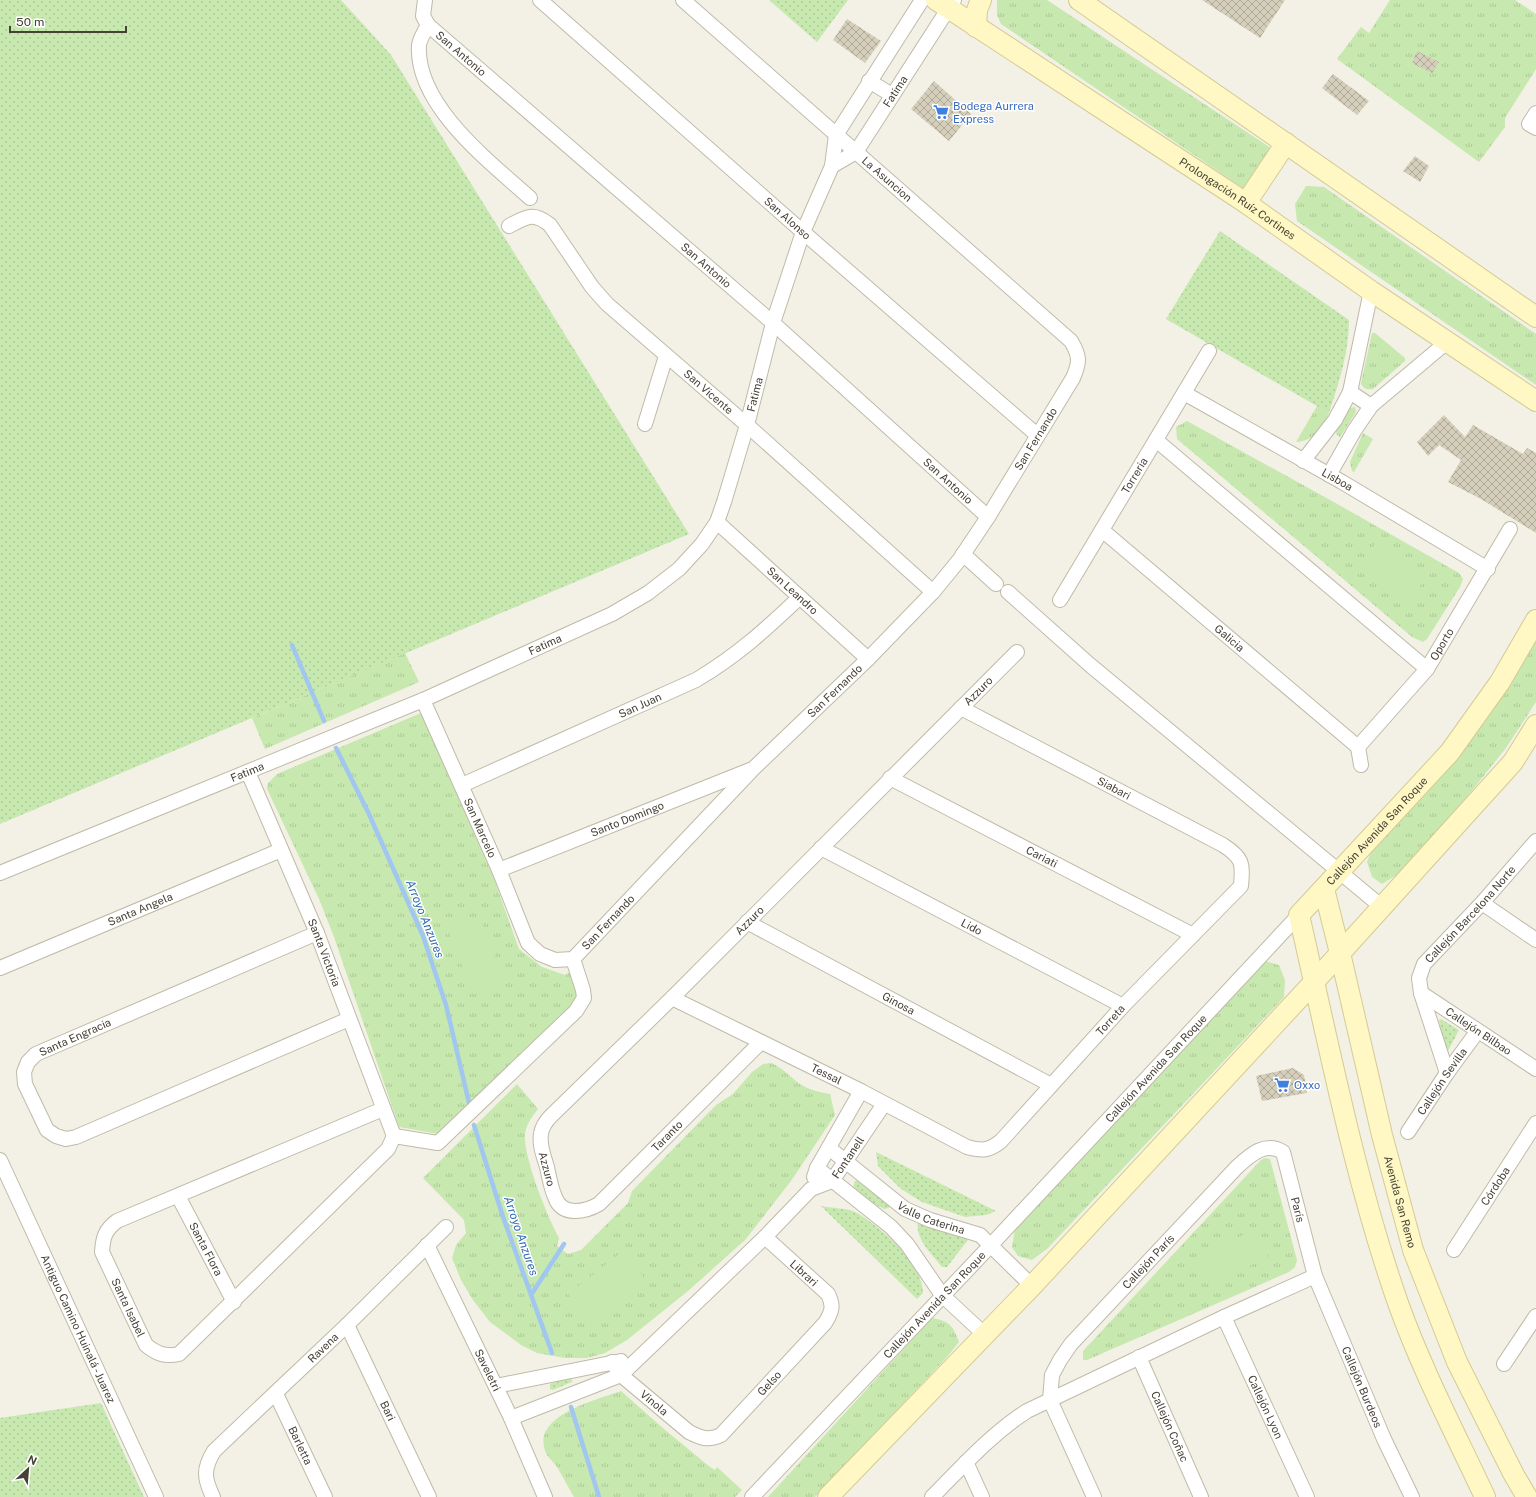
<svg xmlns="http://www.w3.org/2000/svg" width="1536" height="1497" font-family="'Public Sans',sans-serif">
<defs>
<pattern id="grass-dots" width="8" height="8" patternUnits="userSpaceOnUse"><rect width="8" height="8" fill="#c7e8ae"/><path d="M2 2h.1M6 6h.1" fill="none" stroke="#acc896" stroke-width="1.8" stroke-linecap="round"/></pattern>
<pattern id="park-tufts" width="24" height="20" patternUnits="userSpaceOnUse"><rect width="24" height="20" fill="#c7e8ae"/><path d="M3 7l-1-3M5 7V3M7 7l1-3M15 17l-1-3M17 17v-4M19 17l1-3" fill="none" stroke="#acc896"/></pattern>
<pattern id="building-cross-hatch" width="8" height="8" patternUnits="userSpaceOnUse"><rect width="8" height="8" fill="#d5cebb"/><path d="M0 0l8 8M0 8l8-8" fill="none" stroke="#afa999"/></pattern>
</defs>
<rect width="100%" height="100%" fill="#f3f1e6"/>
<!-- grass -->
<path fill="url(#grass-dots)" d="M0 0H341L391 55 689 534 0 824Z
M769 0H848L817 42Z
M1220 231 1349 320C1349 352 1339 382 1329 413L1166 319Z
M1441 1019 1459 1030 1448 1051 1445 1049 1439 1020Z
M876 1152 996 1211 986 1215 965 1217 922 1202 901 1189 878 1166Z
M862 1178 889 1203V1208L884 1209 867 1200 853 1188 855 1181Z
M821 1206C831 1208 847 1208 857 1213 882 1228 922 1262 923 1293L917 1299Z
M918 1222 971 1236 947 1267H942C932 1254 915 1239 918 1222Z
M570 1377H572V1382L553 1390 550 1389V1384Z
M101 1403 144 1497H0V1418Z"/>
<!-- park -->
<path fill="url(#park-tufts)" d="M997 0H1047L1274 150 1246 190 1001 24 997 15Z
M1390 0H1515L1536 14V69L1505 118V127L1479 162 1337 59 1361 27 1369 33Z
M1306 186 1324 187 1536 334V385L1297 221 1295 204Z
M1372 333H1375L1405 358V361L1373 389C1367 390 1363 389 1361 383Z
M1317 406 1329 413C1322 427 1313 442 1296 442Z
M1355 407 1356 412 1340 437 1337 435 1336 431 1349 408Z
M1187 421 1332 501 1459 573 1463 579 1460 587 1427 639 1423 642 1412 637 1177 439 1176 427Z
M1363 433 1373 439 1354 472 1352 471 1350 462Z
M1536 637V702L1506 748 1430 843 1400 873 1382 884 1372 877 1367 862 1372 849Z
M405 653 419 682 265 749 252 718Z
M421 713 494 879 519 949 542 967 565 975 572 971 579 998 558 1024H552L477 1099 439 1134 399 1127 334 937 319 899 267 789 268 783 277 774Z
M1265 961 1279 965 1285 980 1284 997 1047 1249 1032 1260 1018 1256 1012 1247 1015 1229Z
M771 1063C782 1067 790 1077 800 1084 809 1090 819 1092 830 1094L835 1115 791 1181 745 1240 688 1291 627 1340 605 1353 587 1358H565L537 1353 521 1345 490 1322 473 1300 461 1280 452 1258 456 1245 466 1233 464 1220 423 1178 517 1084 538 1109C531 1118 524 1127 525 1139 526 1163 547 1216 559 1238L557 1246 568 1254 581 1250 628 1203 632 1191 716 1105 733 1094 752 1072 763 1064Z
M1265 1158 1270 1159 1297 1260 1295 1267 1289 1272 1087 1360H1083V1351L1261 1160Z
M932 1318C949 1321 953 1325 959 1342L947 1357 815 1497H768Z
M621 1391 664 1429 710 1467 715 1470 717 1467 742 1490 735 1497H574C568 1487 563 1477 557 1467 554 1463 550 1459 547 1455 527 1416 597 1400 621 1391Z"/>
<!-- pitch -->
<path fill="#c7e8ae" d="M1379 539 1428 575 1405 606 1357 569Z
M479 916 504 979 473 994 447 928Z
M1254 1229 1268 1256 1212 1286 1197 1260Z
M623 1251 649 1284 594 1326 568 1294Z"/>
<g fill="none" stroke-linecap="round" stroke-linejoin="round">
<!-- stream -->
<path stroke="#a1c7f1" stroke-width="4.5" d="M292 645 324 721
M336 748 369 814 423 936 446 1005 470 1107
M474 1125 503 1217 552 1353
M531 1295 564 1244
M571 1407 599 1497"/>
</g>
<!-- building -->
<path fill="url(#building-cross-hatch)" d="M1202 0H1285L1260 38Z
M847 19 881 41 865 63 833 40Z
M1417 51 1439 62 1432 73 1412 63Z
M1333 74 1369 101 1357 115 1322 88Z
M934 81 971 114 949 141 911 109Z
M1415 156 1429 166 1420 182 1403 171Z
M1444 415 1465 437 1473 425 1523 454 1527 448 1536 453V533L1481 499 1448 482 1461 460 1439 445 1428 456 1417 442Z
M1293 1068 1304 1075 1307 1093 1262 1101 1256 1076Z"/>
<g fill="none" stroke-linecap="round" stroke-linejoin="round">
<defs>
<g id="street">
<path id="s1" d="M425 0 423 16 428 25 773 323 988 517"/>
<path id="s2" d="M540 0 803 232 1037 435"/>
<path d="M428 25C425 31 420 38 419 45 415 105 490 162 530 198"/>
<path d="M869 81 892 95"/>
<path d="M1536 113 1529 124 1536 128"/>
<path id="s3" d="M832 166 856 152 954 0"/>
<path id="s4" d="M509 226C526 217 533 211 550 225L592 287 607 304 747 425 933 592"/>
<path d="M1350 392 1371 406"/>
<path id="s5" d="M1184 393 1342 482 1488 569"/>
<path d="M645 424 666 356"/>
<path d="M1156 440 1427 669"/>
<path d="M1303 461 1335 420 1350 392 1371 291"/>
<path d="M1329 475 1354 431 1371 406 1447 342"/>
<path id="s6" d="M717 522 868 659"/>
<path id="s7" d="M1102 530 1358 747"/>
<path d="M963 554 996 584"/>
<path d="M1008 592 1090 665 1382 907"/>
<path id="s8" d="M1060 600 1209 351"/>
<path id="s9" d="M423 700 499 870 528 943 540 954 555 960 573 959 754 768 868 659 933 592 960 559 988 517 1073 378C1080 362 1080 356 1071 341L683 0"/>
<path id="s10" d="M1358 747 1427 669 1510 529"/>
<path d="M1358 747 1361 765"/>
<path id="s11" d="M248 772 317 933 394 1136"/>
<path id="s12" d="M890 778 1193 935"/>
<path id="s13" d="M462 785 696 680C738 655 765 630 800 597"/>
<path id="s14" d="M821 848 1123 1006"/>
<path id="s15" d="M499 870 750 770"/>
<path id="s16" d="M0 873 423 700 612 614 648 593 679 569 702 544 717 522 724 502 747 425 773 323 803 232 832 166 836 135 922 0"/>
<path d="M1482 903 1536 940"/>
<path id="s17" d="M747 922 1051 1085"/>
<path d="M317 933 36 1054 28 1062 24 1072 25 1084 47 1130 56 1136 66 1139 76 1137 349 1019"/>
<path id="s18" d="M0 968 281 850"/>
<path id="s19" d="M1421 993 1536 1069"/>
<path id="s20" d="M672 998 861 1091 967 1147C982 1151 989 1151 1001 1141L1123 1006 1241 886C1243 863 1243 858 1223 845L961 708"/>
<path id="s21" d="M761 1042 599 1204C585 1212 562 1217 555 1197 551 1188 549 1177 547 1167 544 1157 539 1145 541 1134 542 1127 546 1121 551 1116L672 998 1017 652"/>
<path id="s22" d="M1447 1073 1421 993 1419 978 1424 964 1482 903 1536 841"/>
<path id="s23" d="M383 1109 117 1221C105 1230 103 1237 102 1252L146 1345C157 1354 165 1357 179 1354L388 1149 394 1136"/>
<path id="s24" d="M1408 1132 1447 1073 1477 1032"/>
<path d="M394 1136 438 1143 576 1011 584 998 583 990 573 959"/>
<path id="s25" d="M829 1148 905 1209 930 1220 980 1235 1032 1286"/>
<path id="s26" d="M0 1160 156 1497"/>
<path d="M817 1168 891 1227 907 1244 942 1295 984 1334"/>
<path d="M814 1177 817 1168 861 1091"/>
<path id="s27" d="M178 1196 234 1302"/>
<path id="s28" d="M427 1245 511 1418 545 1497"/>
<path id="s29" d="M1454 1250 1536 1123"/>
<path id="s30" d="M1224 1317 1307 1497"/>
<path id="s31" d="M347 1325 429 1497"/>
<path id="s32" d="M1139 1357 1201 1497"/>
<path id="s33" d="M612 1362 621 1375 689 1432C701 1438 708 1441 721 1435L825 1323C832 1312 834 1306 828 1294L765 1237"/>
<path d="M1504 1364 1536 1316"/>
<path d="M496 1386 621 1361"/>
<path id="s34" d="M276 1394 325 1497"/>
<path id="s35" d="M511 1418 621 1375 765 1237 811 1189 832 1181 884 1104"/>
<path d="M966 1462 982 1497"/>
<path id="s36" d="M213 1497C204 1478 203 1469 214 1451L347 1325 446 1227"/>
<path id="s37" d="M752 1497 991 1245 1299 915"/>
<path d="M932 1497C962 1467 991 1434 1027 1411L1224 1317 1315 1276"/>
<path id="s38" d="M1094 1497 1050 1400 1052 1375 1060 1360 1071 1344 1237 1167C1250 1155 1265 1141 1283 1152L1315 1276 1384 1439 1412 1497"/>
</g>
<g id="secondary">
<path id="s39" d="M936 0 1246 203 1371 291 1536 401"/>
<path d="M1079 0 1536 317"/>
<path d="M976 27 977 10 981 0"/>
<path d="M1246 203 1286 143"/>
<path id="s40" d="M1324 889 1340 953 1382 1135 1413 1250 1457 1362 1514 1475 1527 1497"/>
<path d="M828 1497 1032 1286 1314 982 1513 762 1536 725"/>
<path id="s41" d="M1485 1497C1455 1433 1422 1370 1398 1303 1354 1177 1329 1045 1299 915L1450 752 1500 682 1536 620"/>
</g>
</defs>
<!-- street casing -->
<use href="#street" stroke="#bfbaa8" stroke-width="16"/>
<!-- secondary casing -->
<use href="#secondary" stroke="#d4ca95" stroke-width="22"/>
<!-- street -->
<use href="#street" stroke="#fff" stroke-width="14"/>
<!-- secondary -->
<use href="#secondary" stroke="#fff8c4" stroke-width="20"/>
</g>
<!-- icons -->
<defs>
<symbol id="supermarket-bare" viewBox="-9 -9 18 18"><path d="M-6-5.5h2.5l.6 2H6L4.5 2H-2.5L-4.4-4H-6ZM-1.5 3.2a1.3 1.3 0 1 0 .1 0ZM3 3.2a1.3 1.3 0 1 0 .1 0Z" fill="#3f7fe0" stroke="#fff" stroke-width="2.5" paint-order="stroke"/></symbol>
</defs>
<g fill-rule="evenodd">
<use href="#supermarket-bare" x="930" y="101" width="22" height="22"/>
<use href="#supermarket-bare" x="1271" y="1074" width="22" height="22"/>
</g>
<g text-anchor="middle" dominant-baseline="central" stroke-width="3" stroke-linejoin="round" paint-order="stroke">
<!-- street labels -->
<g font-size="11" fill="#464135" stroke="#fff">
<text stroke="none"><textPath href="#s1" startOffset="70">San Antonio</textPath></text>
<text stroke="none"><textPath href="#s3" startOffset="100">Fatima</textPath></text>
<text transform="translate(887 179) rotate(41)">La Asuncion</text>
<text stroke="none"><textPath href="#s39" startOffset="361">Prolongación Ruíz Cortines</textPath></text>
<text stroke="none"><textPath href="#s2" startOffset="330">San Alonso</textPath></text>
<text stroke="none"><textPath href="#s1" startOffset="394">San Antonio</textPath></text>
<text stroke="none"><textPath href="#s4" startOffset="277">San Vicente</textPath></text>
<text stroke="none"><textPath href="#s16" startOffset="939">Fatima</textPath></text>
<text stroke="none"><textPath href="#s9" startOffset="1014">San Fernando</textPath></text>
<text stroke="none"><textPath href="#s8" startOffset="145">Torreria</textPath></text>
<text stroke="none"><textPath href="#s5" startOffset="176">Lisboa</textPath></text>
<text stroke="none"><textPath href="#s1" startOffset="718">San Antonio</textPath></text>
<text stroke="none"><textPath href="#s6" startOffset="102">San Leandro</textPath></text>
<text stroke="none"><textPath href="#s7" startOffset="167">Galicia</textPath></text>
<text stroke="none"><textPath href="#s10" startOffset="133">Oporto</textPath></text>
<text stroke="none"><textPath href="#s16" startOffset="591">Fatima</textPath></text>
<text stroke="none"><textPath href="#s9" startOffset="690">San Fernando</textPath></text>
<text stroke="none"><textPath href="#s21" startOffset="969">Azzuro</textPath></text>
<text stroke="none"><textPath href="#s13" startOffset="195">San Juan</textPath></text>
<text stroke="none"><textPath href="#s16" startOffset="267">Fatima</textPath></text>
<text transform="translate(1114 788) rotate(28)">Siabari</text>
<text stroke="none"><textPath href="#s15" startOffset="138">Santo Domingo</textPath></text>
<text stroke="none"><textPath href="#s9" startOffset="140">San Marcelo</textPath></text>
<text stroke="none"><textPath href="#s41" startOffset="728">Callejón Avenida San Roque</textPath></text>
<text stroke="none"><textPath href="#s12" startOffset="171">Cariati</textPath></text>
<text stroke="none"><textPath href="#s18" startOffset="152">Santa Angela</textPath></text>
<text stroke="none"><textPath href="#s22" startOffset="182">Callejón Barcelona Norte</textPath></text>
<text stroke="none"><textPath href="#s21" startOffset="645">Azzuro</textPath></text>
<text stroke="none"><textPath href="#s9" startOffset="366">San Fernando</textPath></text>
<text stroke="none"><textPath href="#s14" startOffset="170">Lido</textPath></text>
<text stroke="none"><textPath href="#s11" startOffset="196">Santa Victoria</textPath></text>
<text stroke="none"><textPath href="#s17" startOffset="172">Ginosa</textPath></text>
<text stroke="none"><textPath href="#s20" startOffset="530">Torreta</textPath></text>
<text stroke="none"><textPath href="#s19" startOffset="69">Callejón Bilbao</textPath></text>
<text transform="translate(75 1037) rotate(-24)">Santa Engracia</text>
<text stroke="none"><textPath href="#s37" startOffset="589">Callejón Avenida San Roque</textPath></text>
<text stroke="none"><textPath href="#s20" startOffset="172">Tessal</textPath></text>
<text stroke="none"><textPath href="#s24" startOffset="61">Callejón Sevilla</textPath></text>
<text transform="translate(667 1136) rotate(-45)">Taranto</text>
<text stroke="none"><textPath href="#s35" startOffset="435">Fontanell</textPath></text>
<text transform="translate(547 1169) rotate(75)">Azzuro</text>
<text stroke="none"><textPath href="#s29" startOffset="76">Córdoba</textPath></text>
<text stroke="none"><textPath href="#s40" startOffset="322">Avenida San Remo</textPath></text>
<text stroke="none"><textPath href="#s38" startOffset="523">París</textPath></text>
<text stroke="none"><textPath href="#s25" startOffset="125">Valle Caterina</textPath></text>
<text stroke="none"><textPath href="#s27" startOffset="60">Santa Flora</textPath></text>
<text stroke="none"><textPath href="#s38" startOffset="281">Callejón París</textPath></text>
<text transform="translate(804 1273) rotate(42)">Librari</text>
<text stroke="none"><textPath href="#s37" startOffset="265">Callejón Avenida San Roque</textPath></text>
<text stroke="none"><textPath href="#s23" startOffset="386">Santa Isabel</textPath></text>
<text stroke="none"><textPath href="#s26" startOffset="186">Antiguo Camino Huinalá - Juarez</textPath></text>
<text stroke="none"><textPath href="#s36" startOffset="199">Ravena</textPath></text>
<text stroke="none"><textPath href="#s28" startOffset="139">Saveletri</textPath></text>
<text stroke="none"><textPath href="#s33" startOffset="209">Gelso</textPath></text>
<text stroke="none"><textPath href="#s38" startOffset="712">Callejón Burdeos</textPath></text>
<text stroke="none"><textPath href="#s33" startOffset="59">Vinola</textPath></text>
<text stroke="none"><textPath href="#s30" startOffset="99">Callejón Lyon</textPath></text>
<text stroke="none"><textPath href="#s31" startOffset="95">Bari</textPath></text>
<text stroke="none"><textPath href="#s32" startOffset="76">Callejón Coñac</textPath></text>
<text stroke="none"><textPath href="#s34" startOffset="57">Barletta</textPath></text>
</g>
<!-- shop labels -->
<g font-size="11" fill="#366cbe" stroke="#fff" text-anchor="start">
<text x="953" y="106">Bodega Aurrera<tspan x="953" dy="13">Express</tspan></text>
<text x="1294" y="1085">Oxxo</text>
</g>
<!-- water labels -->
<g font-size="12" font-style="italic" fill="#2d6bb3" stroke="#fff">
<text transform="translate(425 919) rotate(68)">Arroyo Anzures</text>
<text transform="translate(521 1236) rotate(71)">Arroyo Anzures</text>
</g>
</g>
<!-- north arrow -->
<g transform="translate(28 1469) rotate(26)" stroke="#ffffff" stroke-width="3" paint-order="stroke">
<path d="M0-3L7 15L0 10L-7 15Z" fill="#464135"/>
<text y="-6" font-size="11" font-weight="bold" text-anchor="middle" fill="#464135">N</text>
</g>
<!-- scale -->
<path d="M10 26v6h116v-6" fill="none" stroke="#464135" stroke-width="2"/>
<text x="16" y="26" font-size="12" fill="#464135" stroke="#ffffff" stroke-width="3" paint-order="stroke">50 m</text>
</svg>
